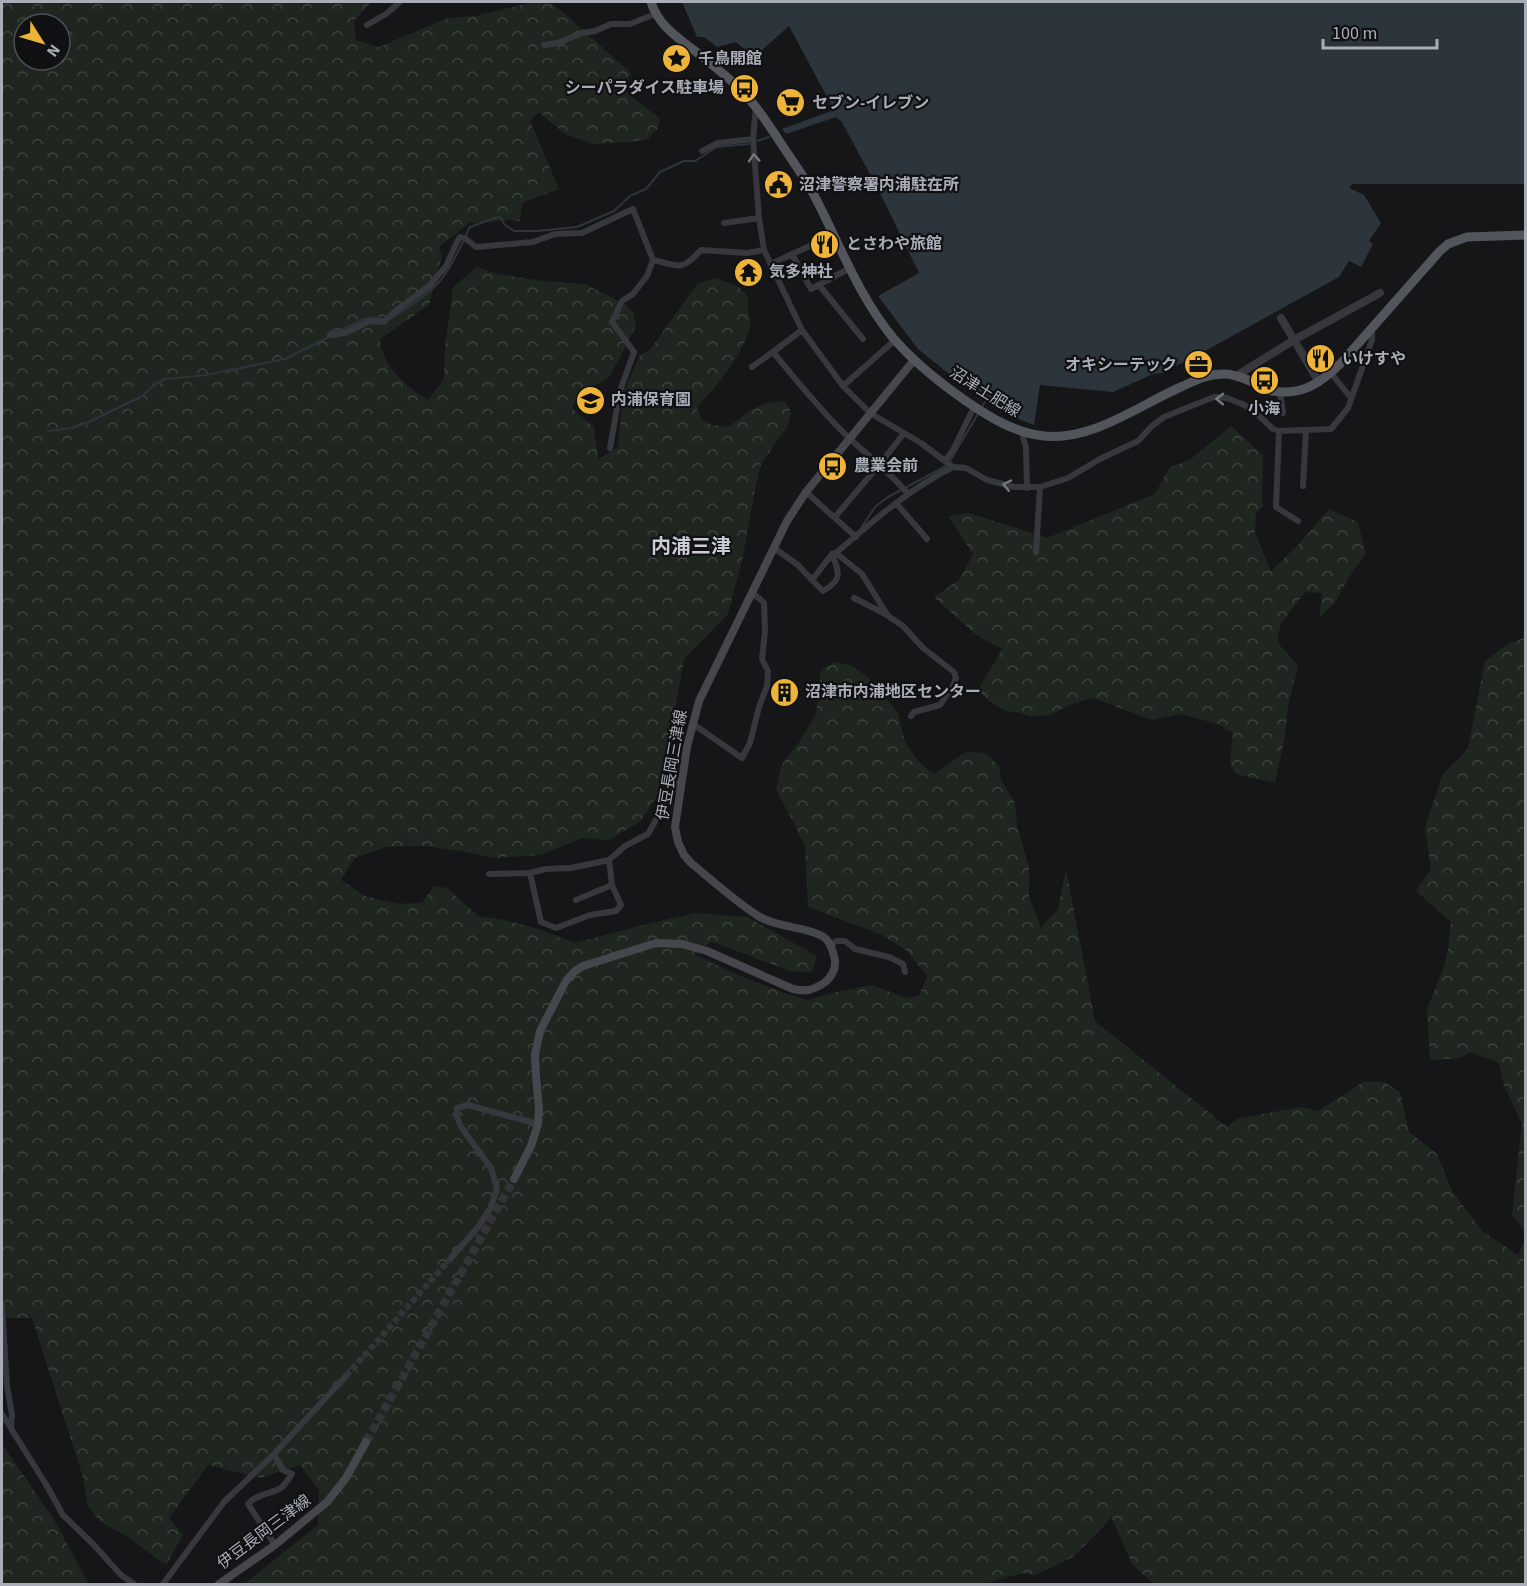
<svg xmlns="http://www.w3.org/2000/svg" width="1527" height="1586" font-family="'Source Sans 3','Noto Sans JP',sans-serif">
<defs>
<pattern id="forest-crowns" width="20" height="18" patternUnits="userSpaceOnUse" patternTransform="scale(1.5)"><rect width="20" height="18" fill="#1e261f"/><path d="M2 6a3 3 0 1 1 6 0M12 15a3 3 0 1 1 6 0" fill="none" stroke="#3c433d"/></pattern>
</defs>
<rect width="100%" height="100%" fill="#161618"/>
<!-- forest -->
<path fill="url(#forest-crowns)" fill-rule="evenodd" d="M2 2H371L354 21 356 40 379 47 448 18 475 16 534 2 552 4 565 14 631 73 624 90 660 119 658 128 648 139 630 142 593 144 565 134 539 112 530 121 559 189 522 203 520 221 510 220 469 223 439 247 442 256 429 305 380 339C382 367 406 386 428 400L444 379 445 347 453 287 477 267 498 274 543 281 585 284 626 305 633 312 636 326 624 350 609 377 600 383 583 390 572 407 575 411 594 427 598 459 618 447 623 393 640 355 650 350 697 284 716 278 739 287 749 298C748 303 747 308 748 312 750 318 752 321 750 326 746 350 715 390 697 406 700 425 712 425 729 427 747 412 759 402 784 401L789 408 791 414 787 427 761 464 755 489 743 557 728 614 684 659 660 791 641 821 609 840 582 838 541 855 494 858 460 851 424 846 386 847 355 858 341 880 365 896 398 904 422 903 434 886 447 888 478 916 504 920 542 930 574 943 651 923 696 913 747 917 817 956 812 972 790 971 711 941 695 955 743 977 790 995 808 1000 836 992 872 985 906 998 919 996 927 976 907 951 882 935 808 907 805 847 793 821 776 790 781 766 800 741 816 714 821 670 836 662 850 665 868 677 898 713 905 742 919 762 934 774 967 751 987 754 999 766 1001 780 1015 803 1017 826 1029 867V897L1041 927 1058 909 1066 869 1095 1021 1227 1127 1237 1119 1300 1107 1318 1111 1365 1081 1384 1082 1400 1092 1409 1132 1437 1154 1452 1191 1482 1231 1518 1255 1525 1240V1584H1154L1132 1564 1111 1516 1105 1525 1073 1557 1036 1575 1022 1573 984 1584H244L318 1525 319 1490 300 1465 260 1478 208 1465 169 1518 183 1535 166 1565 129 1538 100 1521 88 1507 82 1474 32 1318H2ZM24 24H60V60H24Z
M1231 426 1263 455 1262 501 1263 506 1256 513 1255 533 1271 571 1298 545 1329 509 1358 522 1366 554 1349 577 1336 601 1319 619 1322 593 1305 592 1281 623 1277 642 1298 665 1288 706 1285 736 1275 783 1236 774 1230 764 1233 733 1218 724 1180 714 1152 720 1093 698 1072 704 1050 715 1030 716 1021 713 1007 711 989 701 978 690 1002 649 975 634 934 597 960 579 973 554 948 516 969 513 1047 538 1155 494 1169 468 1191 459Z
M1525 638H1526L1525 1231 1512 1215 1522 1124 1504 1085 1499 1063 1470 1052 1460 1058 1430 1060 1427 1009 1444 967 1448 949 1451 922 1416 891 1431 869 1425 827 1443 774 1468 749 1485 661 1509 643Z
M2 1444 53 1518 89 1584H2Z"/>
<!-- water -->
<path fill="#2c353c" d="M682 2H1525V184H1352L1349 188 1364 195 1381 223 1369 241 1373 244 1361 267 1349 261 1339 277 1205 351 1162 373 1153 374 1113 392 1040 385 1034 425 1011 416 992 404 948 373 918 349 878 296 919 273 880 193 842 122 836 117 786 134 782 129 834 110 789 26 754 57 736 42 717 47 704 37H697Z"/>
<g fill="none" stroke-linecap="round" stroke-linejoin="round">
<!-- stream -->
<path stroke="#2c353c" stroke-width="2" d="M757 141 769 137
M390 319C407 309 426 296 440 281 453 266 461 245 470 227L498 217 501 218 504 224 514 231H537L577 227 614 211 630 196 646 189 660 172 684 161H695L717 147 749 144
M982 407 986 400
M49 431 72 428 91 421 142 396 155 384 165 379 206 375 285 359 327 338 330 331 341 330 364 319 374 318 385 319
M861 528 875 507 888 497 946 466 952 458 979 412"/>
<!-- minor-tunnel -->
<path stroke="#333438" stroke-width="6" stroke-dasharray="6 3" stroke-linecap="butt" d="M346 1376 451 1258"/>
<!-- secondary-tunnel -->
<path stroke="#333438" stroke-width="8" stroke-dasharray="8 4" stroke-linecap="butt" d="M366 1442 514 1179"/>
<!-- minor -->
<path stroke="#37383d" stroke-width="6" d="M367 25 386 14 400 2
M544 45 558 43 582 33 595 31 611 24H630L655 14
M756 106 753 139 759 218 764 250 802 330 843 386 870 413 921 443 953 467 966 468 987 480 1015 487H1040L1068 478 1100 459 1138 441 1152 426 1164 417 1214 397 1227 398 1242 404 1253 410 1273 429 1279 431 1331 429 1348 408 1372 340V327
M702 151 718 143 753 139
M724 223 759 218
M792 254 811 289 850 268
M771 264 833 235
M819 285 863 339
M802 330 773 352C797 381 820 410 847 436 868 456 889 471 908 494
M330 335 345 333 370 321 384 322 392 314 430 285 446 266 457 242 460 237 466 239 476 247 533 242 555 234 582 233 633 209 653 260
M752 367 773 352
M1331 373 1351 398
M843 386 895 340
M1280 393 1283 413
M1279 431 1276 507 1298 521
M1022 432 1026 448 1027 488
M610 448 620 391 634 352 612 322 622 301 633 294 647 276 653 260C680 266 681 272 701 250L747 253 764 250
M945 461 953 450 974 407
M1303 486 1306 430
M806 492 856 537
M896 503 927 539
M835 517 880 464 904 433
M774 548 798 565 812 580 832 554 836 553C873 521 909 489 953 467
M1036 552 1040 487
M836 553 862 574 888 616 903 626 923 648 954 672 956 678 953 686 940 705 914 712 911 716
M812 580 823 591C842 580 840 574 832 554
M854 598 887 615
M693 724 742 758 750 743 759 707 767 686 768 671 762 659 765 631 764 603 760 599 752 593
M530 873 541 922 556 928 590 915 616 911 621 905 612 885 609 860
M489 874 530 873 546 869 571 868 609 860 625 846 648 834 673 790 681 780
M576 900 612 885
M830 944 837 941H845L855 949 889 957 903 964 905 972
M451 1258 478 1227 490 1209 497 1189 491 1168 461 1127 457 1117V1108L468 1105 538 1124
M2 1307 7 1386 12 1415 11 1428
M2 1414 47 1486 63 1515 93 1544 121 1575 134 1584
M274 1454 283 1470 292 1474C288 1479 285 1486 279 1489 269 1494 255 1495 248 1504L275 1545
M163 1584 224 1502 274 1454 346 1376"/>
<!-- tertiary -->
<path stroke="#37383d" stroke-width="8" d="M1281 318 1319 382
M1236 376 1294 340 1380 293"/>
<!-- secondary -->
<path stroke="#45474d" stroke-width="8" d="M514 1179 531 1146 538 1124 539 1109 536 1076 535 1055 540 1031 566 981 575 971 583 966 656 943 682 944 707 951 793 989C806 992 813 990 824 983 831 978 836 969 835 960 833 951 830 940 822 936 804 926 779 928 760 917 738 904 712 880 691 863L684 855 678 842 675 827 687 747 699 701 787 521 806 492 914 360
M219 1584 275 1545 327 1502 346 1478 366 1442"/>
<!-- primary -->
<path stroke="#53555c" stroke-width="9" d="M651 2C658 25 677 37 695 51 716 68 738 84 755 106 766 120 776 136 786 151 796 166 807 181 815 197 840 245 859 297 894 339 915 363 940 383 966 401 989 417 1015 433 1044 436 1093 441 1139 405 1183 386 1196 380 1210 373 1226 374 1241 375 1258 385 1272 391 1302 396 1321 383 1341 363L1439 252 1448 244 1467 237 1526 235"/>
</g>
<!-- one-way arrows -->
<defs><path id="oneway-chevron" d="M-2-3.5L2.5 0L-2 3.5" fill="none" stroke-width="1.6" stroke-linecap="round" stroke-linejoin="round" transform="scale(1.5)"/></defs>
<g stroke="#757881">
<use href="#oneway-chevron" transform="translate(754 158) rotate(-94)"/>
<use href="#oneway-chevron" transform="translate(1220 399) rotate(-179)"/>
<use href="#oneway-chevron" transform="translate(1007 485) rotate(-168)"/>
</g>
<!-- icons -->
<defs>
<symbol id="sight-disc" viewBox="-11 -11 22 22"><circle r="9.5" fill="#edb439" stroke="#111113"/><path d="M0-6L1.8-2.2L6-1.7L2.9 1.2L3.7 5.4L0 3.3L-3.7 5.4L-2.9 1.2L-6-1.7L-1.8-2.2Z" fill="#111"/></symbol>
<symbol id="bus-disc" viewBox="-11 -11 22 22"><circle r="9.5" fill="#edb439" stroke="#111113"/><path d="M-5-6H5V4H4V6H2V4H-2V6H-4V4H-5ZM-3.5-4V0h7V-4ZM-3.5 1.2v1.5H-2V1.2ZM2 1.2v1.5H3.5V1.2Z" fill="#111"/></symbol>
<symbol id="supermarket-disc" viewBox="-11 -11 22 22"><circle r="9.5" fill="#edb439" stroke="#111113"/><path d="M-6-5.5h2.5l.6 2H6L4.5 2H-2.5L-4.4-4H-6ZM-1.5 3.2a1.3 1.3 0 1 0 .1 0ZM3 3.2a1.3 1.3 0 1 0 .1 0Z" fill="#111"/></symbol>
<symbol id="civic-disc" viewBox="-11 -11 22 22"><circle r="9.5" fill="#edb439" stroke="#111113"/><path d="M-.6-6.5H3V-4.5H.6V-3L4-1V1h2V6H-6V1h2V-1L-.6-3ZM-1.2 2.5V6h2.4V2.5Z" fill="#111"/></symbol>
<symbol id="restaurant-disc" viewBox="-11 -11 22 22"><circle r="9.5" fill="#edb439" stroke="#111113"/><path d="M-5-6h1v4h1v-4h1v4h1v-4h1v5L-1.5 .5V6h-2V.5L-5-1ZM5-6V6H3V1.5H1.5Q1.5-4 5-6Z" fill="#111"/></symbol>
<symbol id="temple-disc" viewBox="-11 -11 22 22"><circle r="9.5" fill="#edb439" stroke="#111113"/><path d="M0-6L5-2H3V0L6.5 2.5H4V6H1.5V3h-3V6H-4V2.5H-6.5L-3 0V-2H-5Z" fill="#111"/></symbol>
<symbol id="office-disc" viewBox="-11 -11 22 22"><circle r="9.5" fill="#edb439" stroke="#111113"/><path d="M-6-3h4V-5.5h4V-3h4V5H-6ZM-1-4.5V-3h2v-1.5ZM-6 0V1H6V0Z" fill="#111"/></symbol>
<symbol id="school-disc" viewBox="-11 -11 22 22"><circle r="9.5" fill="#edb439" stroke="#111113"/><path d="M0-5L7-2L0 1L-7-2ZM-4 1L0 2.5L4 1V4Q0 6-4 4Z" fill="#111"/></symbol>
<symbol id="building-disc" viewBox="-11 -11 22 22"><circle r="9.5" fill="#edb439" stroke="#111113"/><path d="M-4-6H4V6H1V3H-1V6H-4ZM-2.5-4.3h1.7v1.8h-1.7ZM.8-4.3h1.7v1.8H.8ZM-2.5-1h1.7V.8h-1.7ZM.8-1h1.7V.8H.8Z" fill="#111"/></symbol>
</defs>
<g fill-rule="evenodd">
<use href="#sight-disc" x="660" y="42" width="33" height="33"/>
<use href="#bus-disc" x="728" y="72" width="33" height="33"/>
<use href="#supermarket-disc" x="774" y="86" width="33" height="33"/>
<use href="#civic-disc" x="762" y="168" width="33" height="33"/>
<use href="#restaurant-disc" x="808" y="228" width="33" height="33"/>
<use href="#temple-disc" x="732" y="256" width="33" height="33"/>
<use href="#restaurant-disc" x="1304" y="342" width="33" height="33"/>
<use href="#office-disc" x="1182" y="348" width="33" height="33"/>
<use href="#bus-disc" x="1248" y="364" width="33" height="33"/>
<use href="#school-disc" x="574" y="384" width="33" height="33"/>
<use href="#bus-disc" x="816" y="450" width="33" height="33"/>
<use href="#building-disc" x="768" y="676" width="33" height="33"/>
</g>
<g text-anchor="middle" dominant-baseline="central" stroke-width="4.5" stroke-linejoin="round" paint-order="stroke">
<!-- poi labels -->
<g font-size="16" font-weight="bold" fill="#a8adb8" stroke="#111113" text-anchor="start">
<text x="698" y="59">千鳥開館</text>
<text x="724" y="88" text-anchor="end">シーパラダイス駐車場</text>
<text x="812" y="103">セブン-イレブン</text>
<text x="799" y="185">沼津警察署内浦駐在所</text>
<text x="846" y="244">とさわや旅館</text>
<text x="769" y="272">気多神社</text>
<text x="1342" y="359">いけすや</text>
<text x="1177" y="365" text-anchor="end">オキシーテック</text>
<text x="611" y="400">内浦保育園</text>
<text x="1264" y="409" text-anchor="middle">小海</text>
<text x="854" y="466">農業会前</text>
<text x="805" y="692">沼津市内浦地区センター</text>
</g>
<!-- street labels -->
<g font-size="16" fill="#a8adb8" stroke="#111113">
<text transform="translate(985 392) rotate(32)">沼津土肥線</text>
<text transform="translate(672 765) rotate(-80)">伊豆長岡三津線</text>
<text transform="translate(264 1532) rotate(-37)">伊豆長岡三津線</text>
</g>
<!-- quarter labels -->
<g font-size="20" font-weight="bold" fill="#c9ccd4" stroke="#111113">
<text x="691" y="547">内浦三津</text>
</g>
</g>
<!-- border -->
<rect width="1527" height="1586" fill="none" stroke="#a8adb8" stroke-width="6"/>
<!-- north arrow -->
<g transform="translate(42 42) rotate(127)"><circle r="28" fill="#111113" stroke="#4d4f55" stroke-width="1.5"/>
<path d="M0-4.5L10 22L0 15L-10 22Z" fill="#edb439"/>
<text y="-9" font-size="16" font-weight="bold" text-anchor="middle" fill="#a8adb8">N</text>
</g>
<!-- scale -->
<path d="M1323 39v9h114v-9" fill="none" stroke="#a8adb8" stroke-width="3"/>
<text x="1332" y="39" font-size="18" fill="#a8adb8" stroke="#111113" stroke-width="4.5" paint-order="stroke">100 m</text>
</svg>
